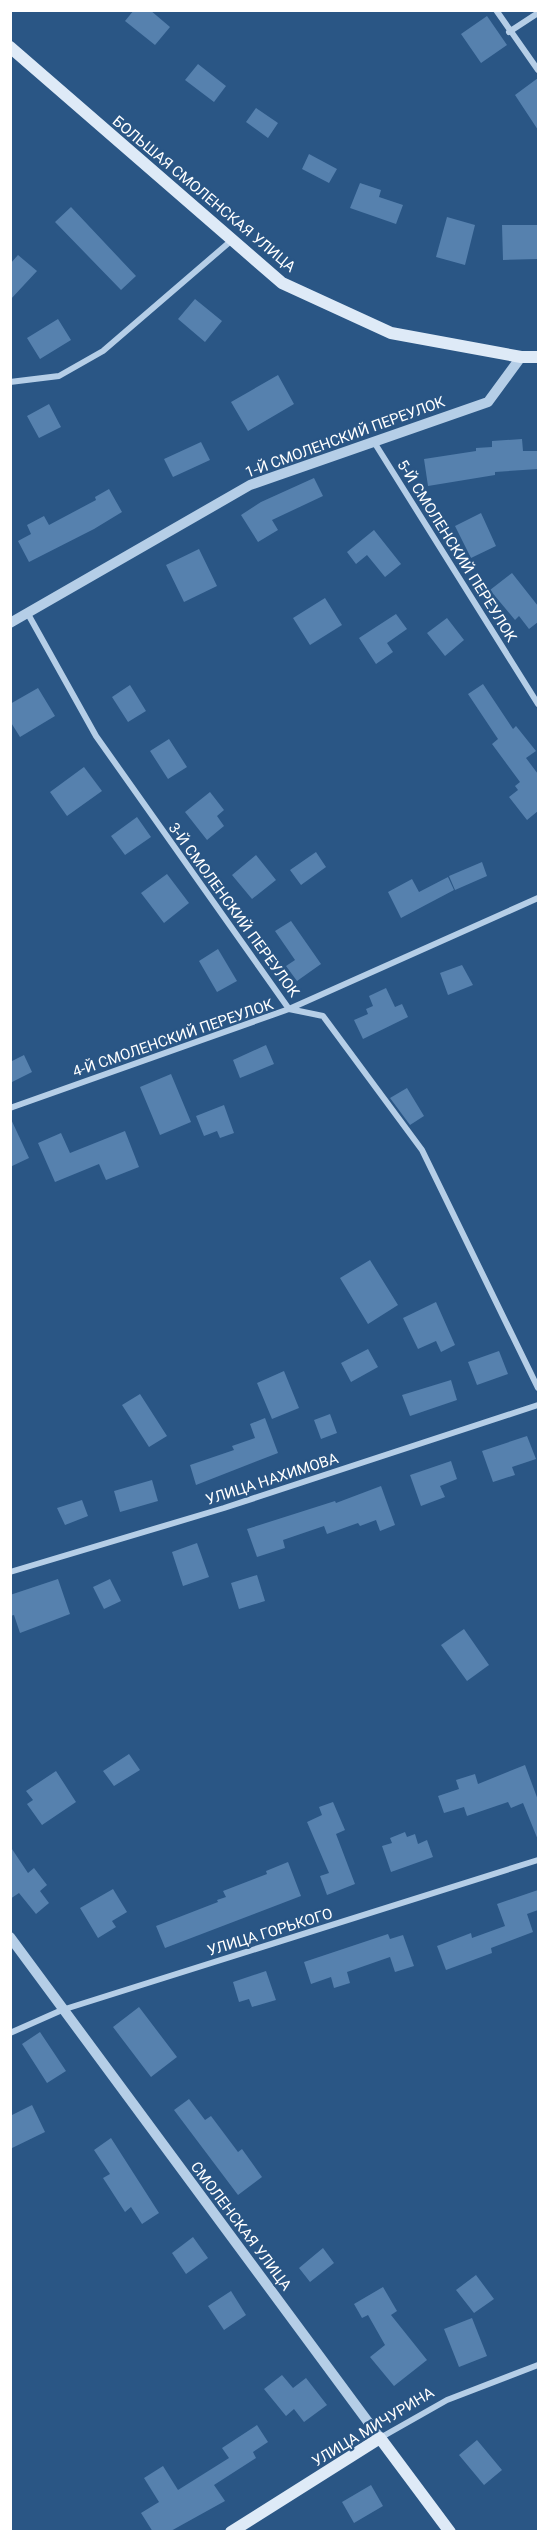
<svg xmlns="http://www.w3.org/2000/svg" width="549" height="2542" font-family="Roboto,sans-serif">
<rect width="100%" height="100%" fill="#2a5685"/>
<!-- building -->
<path fill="#5681ae" d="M134 10H150L170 27 155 45 125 21Z
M487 16 507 45 481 63 461 34Z
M198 64 226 86 214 102 185 80Z
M538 78V130L515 95Z
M256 108 278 123 268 138 246 122Z
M309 154 337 169 329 183 302 169Z
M360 183 381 190 379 197 403 205 396 224 350 208Z
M71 207 136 276 121 290 55 222Z
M447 217 475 225 465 265 436 257Z
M502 225H538V259L503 260Z
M18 255 37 271 10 300V264Z
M195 299 222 321 205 342 178 319Z
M58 319 71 340 40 359 27 338Z
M278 375 294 404 248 431 231 402Z
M49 404 61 427 39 438 27 416Z
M522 439 523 451H538V469L495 472V475L428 486 424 459 476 451V448L492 447V441Z
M201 442 210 460 173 477 164 459Z
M314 478 323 496 272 520 278 530 258 542 241 515 261 502Z
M109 489 122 512 94 529 29 562 18 541 31 534 27 525 44 516 49 525 96 500 95 497Z
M481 513 496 546 471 558 455 526Z
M374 530 401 564 385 577 367 555 356 564 347 552Z
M199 549 217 586 184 602 166 565Z
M512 573 538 606V622L529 629 519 616 515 620 490 590Z
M325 598 342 625 310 645 293 618Z
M396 614 407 629 387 643 393 652 376 664 359 638Z
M447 618 464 640 445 656 427 633Z
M483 684 513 729 516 726 536 751 526 758 538 774V811L527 820 509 797 518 790 515 786 520 782 492 744 498 739 468 694Z
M130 685 146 711 128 722 112 697Z
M38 688 55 716 20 737 10 721V704Z
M169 739 187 767 168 779 150 751Z
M84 767 102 791 67 816 50 792Z
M210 792 224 810 217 816 224 826 207 840 185 812Z
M137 817 151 837 125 855 111 836Z
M316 852 326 867 301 885 290 870Z
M256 855 276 880 252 899 232 875Z
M482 862 487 876 455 890 449 876Z
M167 874 189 903 164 923 141 893Z
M448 877 454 890 401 918 388 892 412 879 419 892Z
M291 921 321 964 297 981 286 966 295 960 275 931Z
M218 949 237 981 217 992 199 961Z
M462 965 473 985 448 995 440 973Z
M386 988 395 1007 402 1004 408 1017 363 1039 354 1020 368 1014 366 1009 373 1006 369 996Z
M266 1045 274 1064 240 1078 233 1060Z
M24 1055 32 1072 10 1083V1062Z
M171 1074 191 1122 160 1135 140 1087Z
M407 1088 424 1116 410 1125 390 1098Z
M224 1105 234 1133 220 1138 217 1131 204 1136 196 1116Z
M10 1117 29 1158 10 1167Z
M125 1131 139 1167 106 1180 99 1164 55 1182 38 1143 61 1133 70 1153Z
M370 1260 398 1305 368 1324 340 1278Z
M436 1302 455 1345 441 1352 436 1341 418 1349 403 1318Z
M368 1349 378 1367 351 1382 341 1363Z
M499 1351 508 1374 477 1385 468 1362Z
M284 1371 299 1408 272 1419 257 1383Z
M451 1380 457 1400 410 1416 402 1395Z
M140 1394 167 1436 149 1447 122 1405Z
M330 1414 337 1433 321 1439 314 1420Z
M265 1418 278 1453 196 1485 190 1465 234 1450 232 1446 255 1438 250 1424Z
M527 1436 536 1459 512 1467 515 1475 493 1482 482 1451Z
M451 1461 457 1479 440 1486 445 1497 421 1506 410 1475Z
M152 1480 158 1501 120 1512 114 1491Z
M381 1486 395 1525 380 1531 376 1520 360 1526 358 1523 327 1534 324 1526 283 1540 285 1548 257 1557 247 1529 335 1501 336 1503Z
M82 1500 88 1516 65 1525 57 1508Z
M197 1543 209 1577 183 1586 172 1552Z
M257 1575 265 1601 239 1609 231 1583Z
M58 1579 70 1614 20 1633 14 1615 10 1616V1595Z
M110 1579 121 1601 104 1609 93 1587Z
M464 1629 489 1665 467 1681 441 1645Z
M129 1754 140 1770 114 1786 103 1771Z
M525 1765 538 1800V1840L523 1803 511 1808 508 1802 467 1816 464 1807 444 1813 438 1796 459 1789 456 1780 475 1774 478 1784Z
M56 1771 76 1802 42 1825 27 1804 33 1800 26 1791Z
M333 1802 345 1830 336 1834 355 1884 327 1895 320 1876 329 1873 307 1822 322 1815 319 1807Z
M405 1832 407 1837 415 1834 418 1844 427 1840 433 1857 391 1872 382 1846 392 1843 390 1838Z
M10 1846 28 1873 34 1868 47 1885 40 1891 49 1903 36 1914 19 1893 10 1899Z
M288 1862 301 1896 165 1948 156 1926 218 1902 217 1900 226 1897 223 1891 267 1874 266 1871Z
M113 1889 127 1912 112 1921 116 1927 98 1938 80 1908Z
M538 1890V1910L527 1914 533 1932 491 1948 492 1953 446 1970 437 1946 471 1933 472 1938 505 1926 497 1904Z
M388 1934 390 1939 403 1935 414 1966 395 1972 390 1957 347 1972 350 1983 334 1988 331 1977 311 1984 304 1962Z
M266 1971 276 2000 252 2007 249 1999 239 2002 233 1982Z
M139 2007 177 2057 151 2077 113 2027Z
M40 2032 66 2071 47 2083 22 2044Z
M189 2099 205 2120 211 2116 238 2152 242 2149 262 2177 238 2195 174 2110Z
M32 2105 45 2132 10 2149V2116Z
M111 2138 159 2213 142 2224 131 2207 125 2212 103 2178 110 2174 94 2150Z
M193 2237 208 2258 186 2274 172 2253Z
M323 2248 334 2263 310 2282 299 2268Z
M476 2275 494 2299 474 2313 456 2290Z
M383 2287 397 2311 391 2315 427 2360 394 2386 370 2357 385 2345 368 2315 362 2318 354 2304Z
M231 2291 246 2315 224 2330 208 2306Z
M472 2318 487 2356 459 2367 444 2329Z
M282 2375 293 2388 306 2378 327 2405 304 2422 294 2409 286 2416 264 2389Z
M257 2425 268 2442 253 2452 256 2458 214 2485 225 2501 169 2532H153L141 2513 159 2502 144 2478 163 2466 178 2490 229 2458 222 2448Z
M477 2440 502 2470 484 2485 459 2455Z
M371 2485 383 2506 354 2523 342 2502Z"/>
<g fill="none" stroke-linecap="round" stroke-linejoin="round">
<!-- minor -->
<path stroke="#b5cee7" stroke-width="6" d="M496 10 538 70
M509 32 538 13
M10 382 59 376 103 351 232 240
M374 442 538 704
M28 614 96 736 289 1009 323 1016 422 1150 538 1388
M10 1108 289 1009 538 898
M10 1572 224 1508 538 1405
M10 2033 62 2010 538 1860
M380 2438 447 2400 538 2365"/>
<!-- tertiary -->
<path stroke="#b5cee7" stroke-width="10" d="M10 623 250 485 488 402 521 357
M10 1937 380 2438"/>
<!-- secondary -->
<path stroke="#deeaf7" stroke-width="12" d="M10 47 282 283 391 333 521 357H538
M231 2532 380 2438 450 2532"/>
</g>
<g text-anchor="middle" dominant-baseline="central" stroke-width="4.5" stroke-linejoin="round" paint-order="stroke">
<!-- street labels -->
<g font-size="15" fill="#fff" stroke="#2a5685">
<text transform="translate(204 194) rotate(40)">БОЛЬШАЯ СМОЛЕНСКАЯ УЛИЦА</text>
<text transform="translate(345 437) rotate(-20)">1-Й СМОЛЕНСКИЙ ПЕРЕУЛОК</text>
<text transform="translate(457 551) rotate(58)">5-Й СМОЛЕНСКИЙ ПЕРЕУЛОК</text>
<text transform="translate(234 910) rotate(54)">3-Й СМОЛЕНСКИЙ ПЕРЕУЛОК</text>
<text transform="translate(173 1038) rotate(-19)">4-Й СМОЛЕНСКИЙ ПЕРЕУЛОК</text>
<text transform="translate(272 1479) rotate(-18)">УЛИЦА НАХИМОВА</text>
<text transform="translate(270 1932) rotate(-17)">УЛИЦА ГОРЬКОГО</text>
<text transform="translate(241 2226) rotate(53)">СМОЛЕНСКАЯ УЛИЦА</text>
<text transform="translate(373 2427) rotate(-31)">УЛИЦА МИЧУРИНА</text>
</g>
</g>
<!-- border -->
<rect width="549" height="2542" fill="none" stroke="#ffffff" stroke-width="24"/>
</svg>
